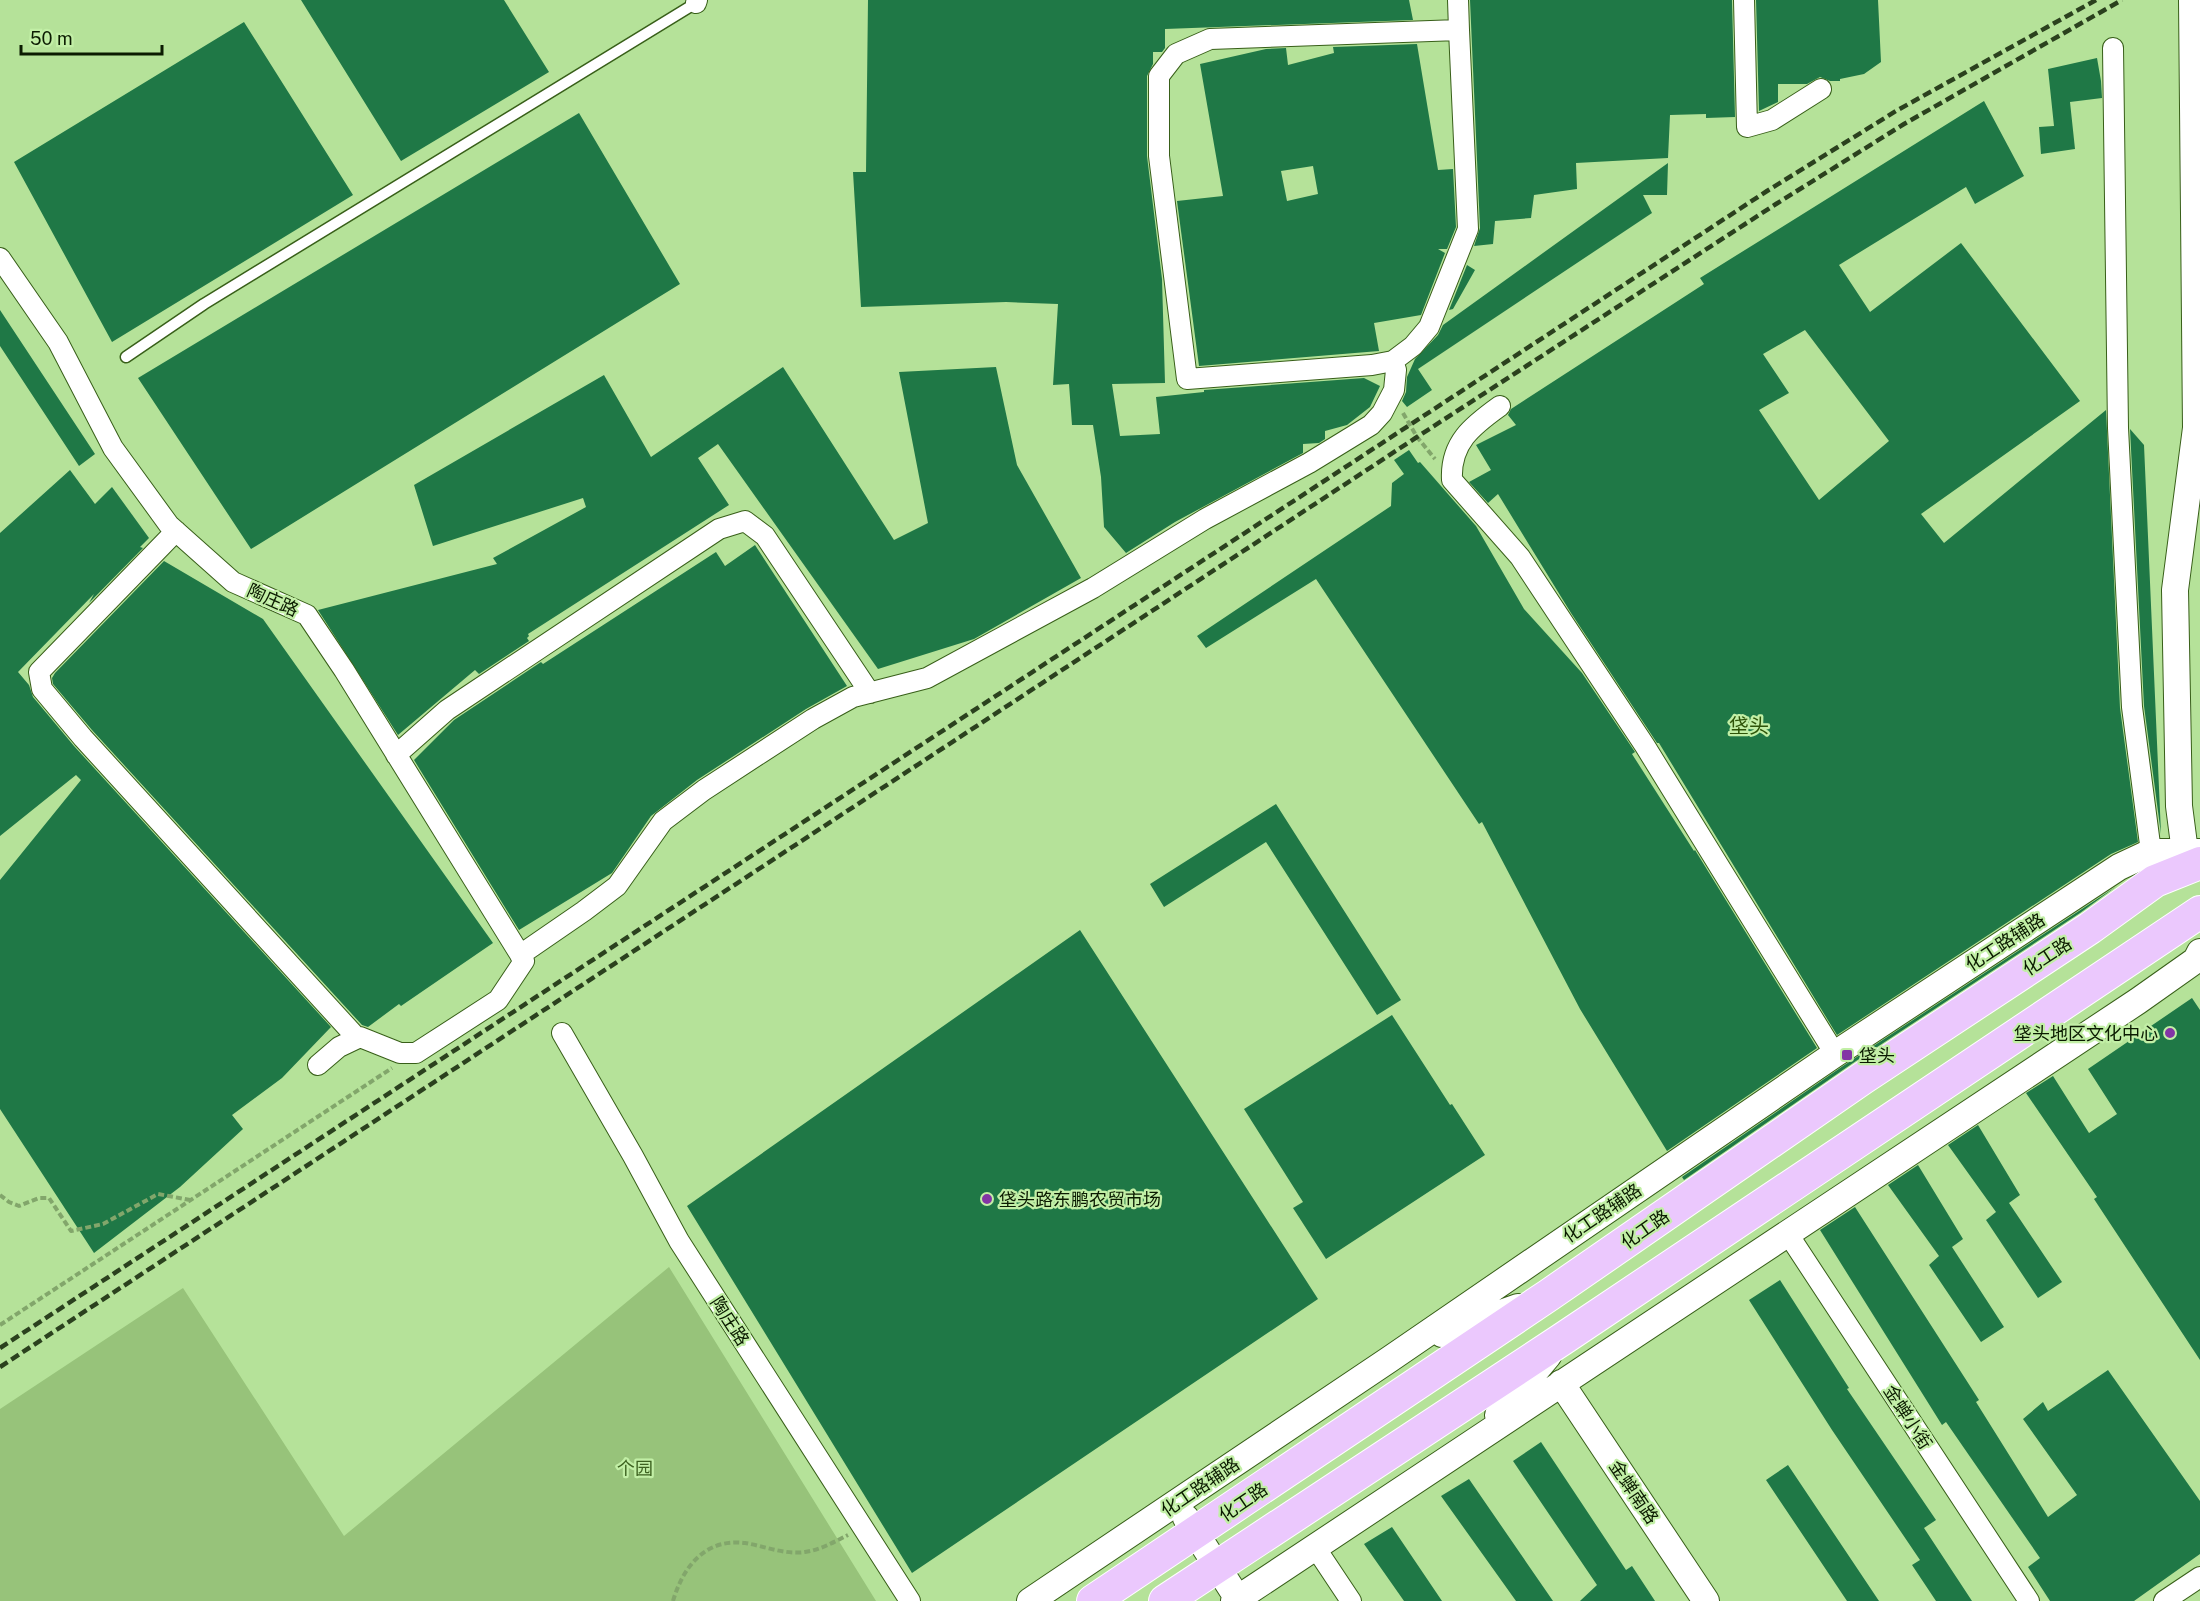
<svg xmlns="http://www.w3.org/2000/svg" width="2200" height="1601" font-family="'Public Sans','Noto Sans SC',sans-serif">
<rect width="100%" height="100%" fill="#b5e299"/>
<!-- green -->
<path fill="#97c37a" d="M669 1267 876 1601H0V1409L183 1288 344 1536Z"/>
<!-- building -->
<path fill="#1f7846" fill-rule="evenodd" d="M301 0H504L549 72 401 161Z
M868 0H1409L1413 20 1165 29V48L1162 52H1153V64L1147 76V156L1162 279 1165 383 1112 384 1120 436 1160 434 1156 397 1204 392V390L1364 378 1380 386 1370 407 1347 425 1325 431V439L1319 443 1303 444V453L1175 522 1126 553 1104 527 1101 477 1093 425H1072L1069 384 1053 385 1058 304 1006 302 861 307 853 172H866Z
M1470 0H1732L1735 117 1706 118V114L1670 115 1668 158 1576 163 1577 189 1534 195 1531 218 1495 221 1493 244 1474 246 1480 228Z
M1756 0H1878L1881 62 1864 74 1840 79V81H1830L1820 77 1807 84H1778V102L1759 111Z
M244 22 353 195 112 342 14 162Z
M1417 44 1438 170 1453 169 1456 227 1447 249H1438L1445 253 1421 315 1374 323 1379 351 1199 366 1177 201 1223 196 1200 64 1266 49 1286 48 1288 65 1334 53 1333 47ZM1313 166 1318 194 1287 201 1281 171Z
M2097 58 2101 81 2102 98 2070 102 2075 149 2041 154 2039 127 2054 126 2048 69Z
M1984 101 2024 176 1975 204 1966 187 1839 265 1870 312 1961 243 2080 401 1921 514 1944 543 2106 410 2120 708 2138 842 2111 854 1837 1035 1659 743H1657L1571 613 1498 494 1488 503 1469 482 1491 470 1476 445 1516 425 1508 415 1511 409 1704 284 1700 278ZM1805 330 1889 441 1819 500 1759 410 1789 393 1763 354Z
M579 113 680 284 251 549 138 378Z
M1668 163 1667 195H1643L1652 213 1418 369 1432 390 1407 407 1402 401 1406 392 1407 377 1415 359 1438 335 1443 325Z
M1467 265 1475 270 1453 309 1449 310Z
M0 310 95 454 79 466 0 346Z
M783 367 894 540 928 523 899 372 996 367 1017 465 1081 578 974 639 878 669 718 444 698 458 729 505 528 634 529 636 527 638 529 641 479 674 475 670 398 735 318 610 497 564 493 558 586 507 583 498 433 546 414 485 604 375 651 457Z
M2130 429 2144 445 2161 834 2144 706Z
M1409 450 1418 463 1420 462 1476 526 1524 609 1582 673 1635 752 1632 754 1694 851 1695 850 1817 1048 1667 1151 1580 1009 1482 822 1479 824 1316 579 1206 648 1197 636 1391 506 1392 483 1404 474 1394 460Z
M70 470 95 504 112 487 149 538 140 547 143 548 89 603 94 594 18 672 29 685 33 697 74 746 331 1027 282 1078 232 1115 243 1129 180 1187 94 1253 0 1109V880L81 780 76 775 0 836V533Z
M755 545 847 686 806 709 697 780 651 816 612 873 519 930 414 760 454 720 541 662 543 664 716 552 725 566Z
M164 561 263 619 493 943 401 1006 399 1004 368 1027 362 1025 92 730 53 684 52 678 55 673Z
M1276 804 1401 1000 1377 1015 1266 842 1164 907 1150 884Z
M2117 886 2080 913 1853 1063 1684 1180 1682 1177 1843 1066Z
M1080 930 1318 1299 912 1573 687 1206Z
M2192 998 2200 1010V1360L2094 1199 2097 1197 2026 1093 2053 1076 2089 1133 2117 1114 2088 1069Z
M1392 1015 1450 1105 1452 1104 1485 1155 1326 1259 1293 1208 1303 1202 1244 1109Z
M1978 1125 2020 1195 2009 1203 2062 1282 2038 1298 1986 1220 1996 1212 1948 1145Z
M1918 1165 1963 1239 1952 1247 2004 1327 1981 1342 1929 1265 1939 1256 1888 1185Z
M1855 1207 1979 1400 1976 1402 2048 1517 2077 1495 2023 1419 2043 1402 2048 1411 2108 1370 2200 1501V1554L2134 1601H2050L2028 1567 2040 1558 1946 1422 1942 1425 1820 1230Z
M1780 1280 1849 1388 1847 1389 1936 1520 1924 1528 1972 1601H1936L1912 1565 1920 1560 1832 1430 1749 1300Z
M1541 1442 1626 1570 1632 1566 1655 1601H1580L1597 1585 1513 1461Z
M1788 1465 1879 1601H1847L1766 1480Z
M1469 1479 1553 1601H1516L1441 1496Z
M1392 1527 1442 1601H1404L1364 1544Z"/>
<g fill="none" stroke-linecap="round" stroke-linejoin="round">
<defs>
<path id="service" d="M126 357 204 304 696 3"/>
<path id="minor" d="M1458 0 1459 30 1468 229 1429 327 1413 346 1393 361 1372 365 1187 379 1159 156V76L1176 54 1210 39 1459 30
M1744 0 1747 127 1772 120 1821 89
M696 3 697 0
M2113 48 2118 428 2132 707 2151 852
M0 258 58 342 113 448 169 525 233 582 307 615 344 670 524 961 498 1000 416 1053H400L360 1037 339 1047 318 1065
M1500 406C1472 426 1450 443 1452 480L1520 557 1645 746 1835 1054
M176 531 39 672 42 689 83 738 357 1038
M396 755 447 710 719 529 745 521 765 536 870 693
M520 955 584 911 617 886 663 821 704 790 813 719 853 697 927 678 1093 588 1205 519 1309 463 1371 425 1382 413 1394 390 1396 370 1393 361
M562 1033 633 1156 679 1241 910 1601
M1788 1234 2029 1601
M1315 1547 1351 1601
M2164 1601 2200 1577"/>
<path id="tertiary" d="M2185 852 2179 806 2175 590 2196 428 2192 0
M1442 1334 1518 1307
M1561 1383 1706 1601
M1498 1415 1548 1356
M1186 1518 1238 1599
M1030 1601 1390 1359 1835 1054 2119 867 2151 852H2200
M1234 1601 2138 1001 2196 960 2200 952"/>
<path id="primary" d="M1093 1601 1549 1295 1863 1078 2090 928 2155 881 2200 863
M1165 1601 1561 1340 2200 912"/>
</defs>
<!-- service casing -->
<use href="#service" stroke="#385f19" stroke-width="13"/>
<!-- minor casing -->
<use href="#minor" stroke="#385f19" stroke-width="22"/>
<!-- tertiary casing -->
<use href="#tertiary" stroke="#385f19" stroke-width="28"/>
<!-- primary casing -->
<use href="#primary" stroke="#fff" stroke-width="34"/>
<!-- path -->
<path stroke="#82a66b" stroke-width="4" stroke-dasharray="6 3" stroke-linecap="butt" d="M1403 413 1417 437 1435 459
M0 1195 9 1202 19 1206 39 1198H49L71 1231 103 1224 158 1194 190 1200
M0 1325 392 1068
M673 1601C683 1567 705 1538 745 1543 764 1546 785 1555 805 1552 820 1550 834 1542 848 1535"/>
<!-- service -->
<use href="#service" stroke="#fff" stroke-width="10"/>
<!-- minor -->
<use href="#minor" stroke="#fff" stroke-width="20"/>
<!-- tertiary -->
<use href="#tertiary" stroke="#fff" stroke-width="26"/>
<!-- primary -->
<use href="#primary" stroke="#ebc8fd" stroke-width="32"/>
<!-- rail -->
<path stroke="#2b411e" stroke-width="4.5" stroke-dasharray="9 4.5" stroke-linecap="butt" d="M0 1348 1767 191 1896 111 2096 0
M0 1367 1417 437 1776 204 1904 124 2122 0"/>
</g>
<!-- markers -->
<g fill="#8335a5" stroke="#c2efa6" stroke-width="2">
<circle cx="2170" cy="1033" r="6"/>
<rect x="1841" y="1049" width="12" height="12" rx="3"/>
<circle cx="987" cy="1199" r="6"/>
</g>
<g text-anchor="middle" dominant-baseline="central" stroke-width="4.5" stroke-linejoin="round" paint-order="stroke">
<!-- street labels -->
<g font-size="18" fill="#0b1b01" stroke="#c2efa6">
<text transform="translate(273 600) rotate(24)">陶庄路</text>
<text transform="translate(2005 942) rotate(-33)">化工路辅路</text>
<text transform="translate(2047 956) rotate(-33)">化工路</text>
<text transform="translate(1602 1213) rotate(-34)">化工路辅路</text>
<text transform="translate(1645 1229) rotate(-35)">化工路</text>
<text transform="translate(730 1321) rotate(57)">陶庄路</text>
<text transform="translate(1908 1417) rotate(57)">金蝉小街</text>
<text transform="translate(1200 1487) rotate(-34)">化工路辅路</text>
<text transform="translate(1634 1492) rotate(56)">金蝉南路</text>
<text transform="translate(1243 1502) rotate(-34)">化工路</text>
</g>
<!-- poi labels -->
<g font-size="18" fill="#0b1b01" stroke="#c2efa6" text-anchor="start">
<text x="2158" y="1033" text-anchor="end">垡头地区文化中心</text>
<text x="1859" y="1055">垡头</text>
<text x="999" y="1199">垡头路东鹏农贸市场</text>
</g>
<!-- park labels -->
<g font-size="18" fill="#3d6220" stroke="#c2efa6">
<text x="635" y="1468">个园</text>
</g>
<!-- neighbourhood labels -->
<g font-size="20" fill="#2d5308" stroke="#c2efa6">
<text x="1749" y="726">垡头</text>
</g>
</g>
<!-- scale -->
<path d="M21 45v9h141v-9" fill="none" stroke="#0b1b01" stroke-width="3"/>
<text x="30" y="45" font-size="18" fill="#0b1b01" stroke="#c2efa6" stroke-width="4.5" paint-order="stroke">50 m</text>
</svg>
